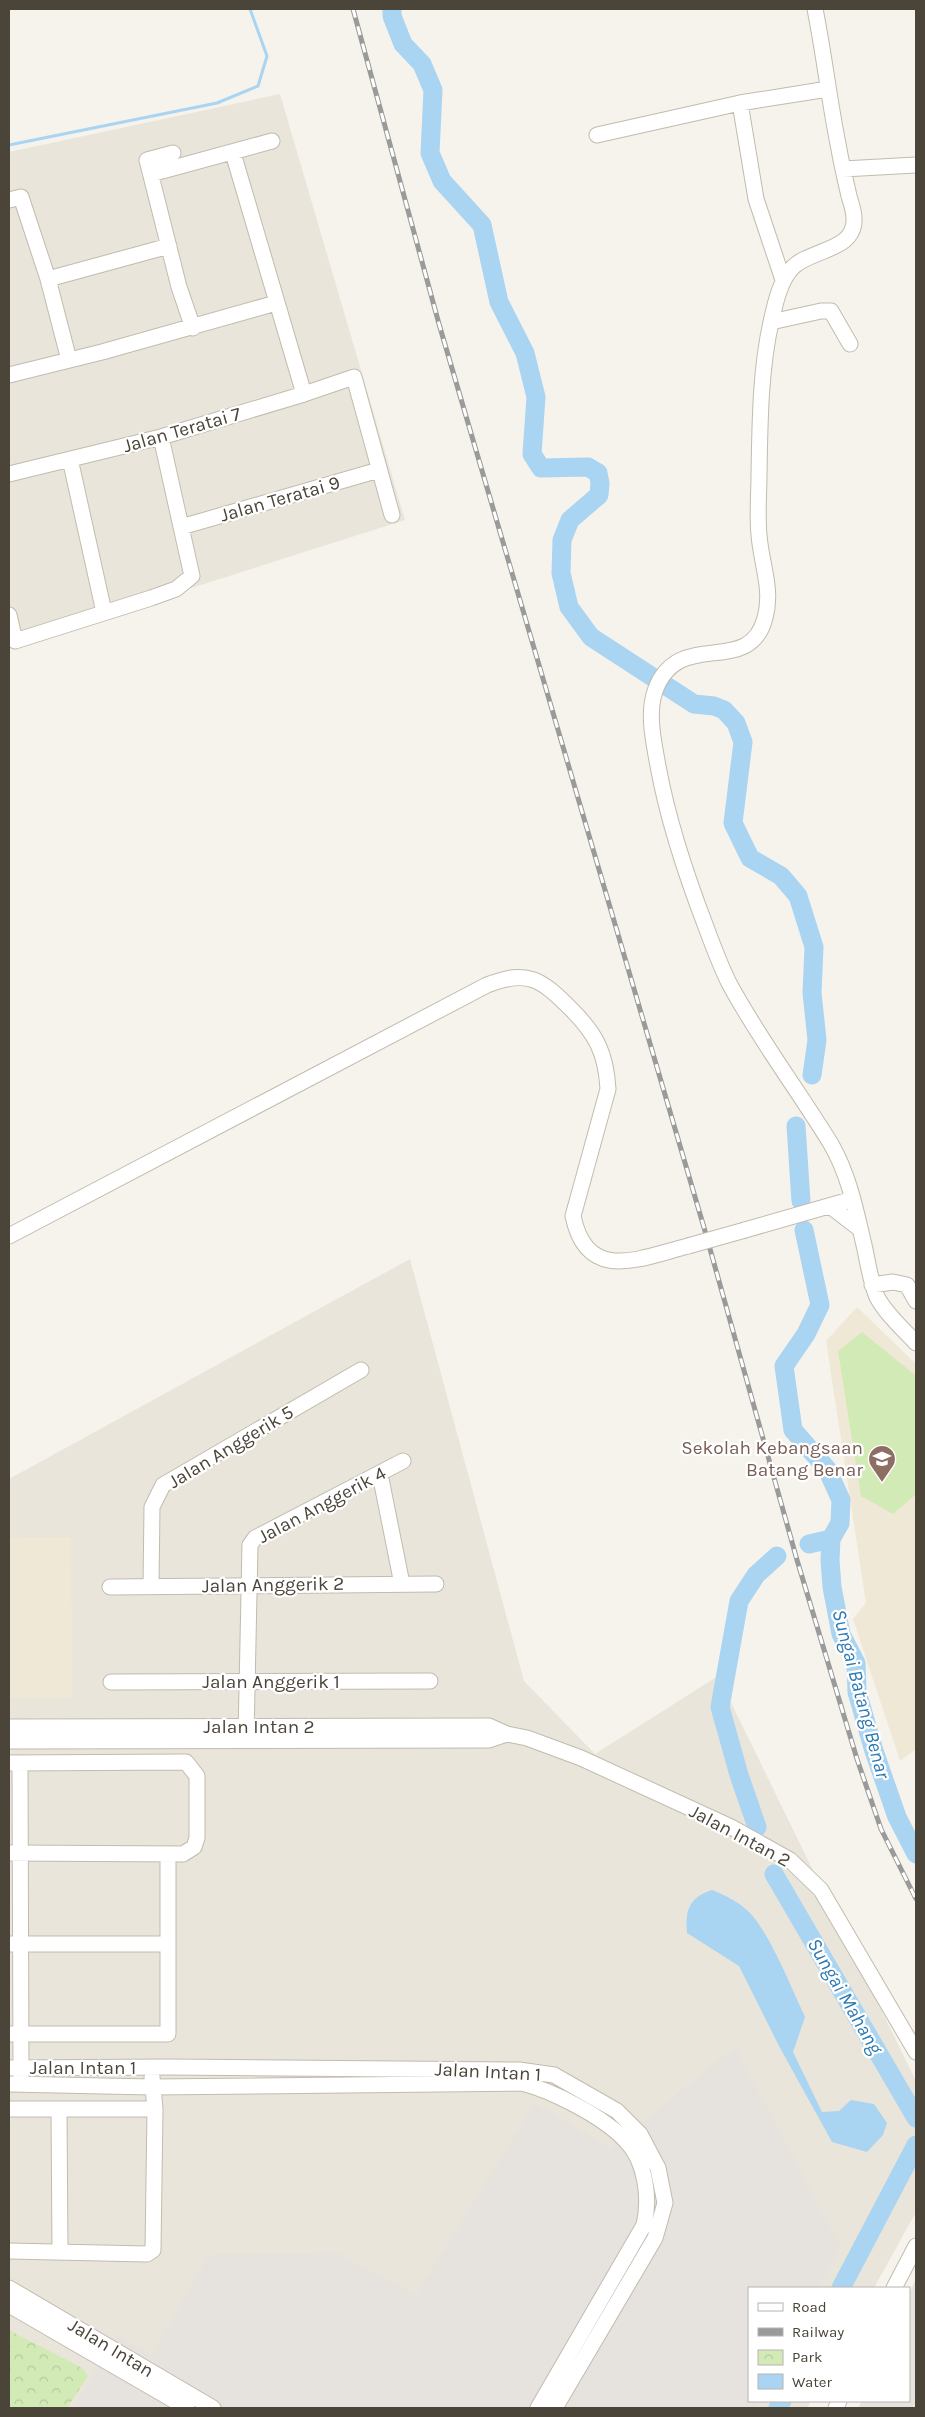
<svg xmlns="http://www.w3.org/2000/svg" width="925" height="2417" font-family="Karla,sans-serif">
<defs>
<pattern id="park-crowns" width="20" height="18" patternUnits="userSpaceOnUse" patternTransform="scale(1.25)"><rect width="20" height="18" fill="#d2eab5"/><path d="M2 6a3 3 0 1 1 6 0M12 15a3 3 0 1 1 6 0" fill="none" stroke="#b6ca9c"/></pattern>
</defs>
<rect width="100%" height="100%" fill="#f6f3ec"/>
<!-- residential -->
<path fill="#eae5da" d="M280 94 405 520 9 646V152Z
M410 1259 524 1681 595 1754 718 1676 916 2081V2212L874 2288H749V2401H811L807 2408H9V1479Z"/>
<!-- industrial -->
<path fill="#e6e2dd" d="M735 2047 841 2247 820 2288H749V2401H760L756 2408H73L117 2336 152 2355 208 2255 337 2253 416 2295 535 2103 610 2148Z
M916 2278V2408H858L862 2401H909V2295Z"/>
<!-- education -->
<path fill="#efe8d6" d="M857 1307 916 1364V1749L900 1761 853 1619 866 1603 826 1341Z
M71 1537 72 1698H9V1538Z"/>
<!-- park -->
<path fill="url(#park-crowns)" d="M9 2330 82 2368 88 2376 67 2408H9Z"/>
<!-- garden -->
<path fill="#d2eab5" d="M862 1332 916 1376V1494L893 1514 861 1496 838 1351Z"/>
<!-- water -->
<path fill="#a9d4f2" d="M712 1890C725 1895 739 1902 749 1912 769 1932 792 1989 805 2017L793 2052 822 2112 839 2111 851 2100 874 2104 887 2123 883 2135 867 2152 832 2142 779 2046 739 1966 687 1933C685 1911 689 1897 712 1890Z"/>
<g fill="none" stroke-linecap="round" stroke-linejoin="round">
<!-- stream -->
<path stroke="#a9d4f2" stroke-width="3" d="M9 145 217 103 258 86 267 56 250 9"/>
<!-- river -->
<path stroke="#a9d4f2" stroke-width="19" d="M392 9V16L403 44 422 64 433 90 430 153 442 181 482 225 499 302 525 353 536 397 532 454 541 468 588 467 598 473 600 483 599 495 570 520 562 540 561 573 569 607 591 637 694 704 714 706 724 710 736 723 743 742 733 823 750 858 781 876 798 896 814 947 812 993 817 1040 812 1075
M796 1126 801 1201
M804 1230 820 1305 806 1334 784 1366 793 1430 827 1469 841 1500 840 1523 831 1539 830 1560 832 1587 841 1634 856 1663 857 1692 874 1751 897 1817 916 1854
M809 1544 831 1539
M757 1827 739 1775 720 1707 739 1601 756 1575 777 1556
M774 1874 916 2118
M841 2288 916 2145
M778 2408 782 2401"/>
<defs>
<path id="minor" d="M815 9C824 54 829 99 838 144 841 161 845 179 849 196 851 203 854 211 854 218 856 251 811 249 793 267 780 280 775 304 771 322 760 372 760 423 759 474 759 494 757 515 759 535 761 563 773 589 765 618 749 679 678 626 655 691 647 715 654 743 658 766 668 821 686 875 706 927 713 946 720 965 729 983 759 1039 798 1090 831 1144 849 1175 856 1211 864 1245 868 1262 870 1281 877 1297 886 1314 903 1329 916 1343
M740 103 756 199 783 280
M597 135 740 103 828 89
M173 153 147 160 179 287 193 328
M233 153 304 394
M843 169 916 165
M151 174 272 141
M9 200 21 197 48 279 69 360
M48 279 169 246
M771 322 821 311H831L850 344
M9 375 102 352 276 303
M70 459 104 612
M9 474 161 437 304 394 354 377 392 515
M181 527 379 470
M9 615 15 641 151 598 176 589 192 576 161 437
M830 1206 860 1229
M745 1230 853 1199
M9 1236 487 985C528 969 541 979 571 1009 596 1034 606 1053 608 1089L573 1216C587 1284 641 1258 688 1246
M872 1285 893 1282 907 1285 916 1301
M380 1474 402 1584
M151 1586 152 1507 163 1485 361 1370
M110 1587 436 1584
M111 1682 430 1681
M9 1727 489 1726 507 1734 527 1738 581 1758 731 1827 790 1860 821 1890 916 2052
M246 1737 250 1545 255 1538 403 1461
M9 1741 489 1740 507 1734
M9 1763 186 1762 197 1776V1838L194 1847 183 1854 9 1853
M20 1763 21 2076
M9 1944H168
M9 2034H168V1854
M9 2068 169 2067 519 2070 554 2075 617 2111 640 2134 658 2168 665 2203 655 2238 555 2408
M9 2084 152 2087 522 2083C553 2091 604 2117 626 2141 646 2161 650 2199 644 2225L538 2408
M9 2109H155
M59 2109 60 2252
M9 2251 147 2254 153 2250 155 2109 152 2077
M9 2288 213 2408
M894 2288 916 2246
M9 2305 187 2408
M836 2408 839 2401"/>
</defs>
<!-- minor casing -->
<use href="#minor" stroke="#c2bbae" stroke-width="17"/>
<!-- minor -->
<use href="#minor" stroke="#fff" stroke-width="15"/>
<defs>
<path id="rail" d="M353 9 439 324 705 1231 797 1560 857 1759 881 1829 916 1899"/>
</defs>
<!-- rail casing -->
<use href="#rail" stroke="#9a9a9a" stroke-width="5"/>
<!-- rail -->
<use href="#rail" stroke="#fff" stroke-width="3" stroke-dasharray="9" stroke-linecap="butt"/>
<defs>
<path id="minor-bridge" d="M688 1246 745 1230"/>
</defs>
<!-- minor-bridge casing -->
<use href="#minor-bridge" stroke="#c2bbae" stroke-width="17" stroke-linecap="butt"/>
<!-- minor-bridge -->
<use href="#minor-bridge" stroke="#fff" stroke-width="15"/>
</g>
<!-- icons -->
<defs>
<symbol id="school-pin" viewBox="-11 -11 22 30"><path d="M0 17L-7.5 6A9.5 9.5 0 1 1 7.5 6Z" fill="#8d6e63" stroke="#fff"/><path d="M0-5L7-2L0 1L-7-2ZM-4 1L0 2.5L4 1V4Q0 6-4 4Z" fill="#fff"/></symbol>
</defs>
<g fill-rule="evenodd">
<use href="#school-pin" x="866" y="1443" width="32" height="43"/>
</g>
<g text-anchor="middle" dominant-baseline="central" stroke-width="4.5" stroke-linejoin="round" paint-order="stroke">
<!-- street labels -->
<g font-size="19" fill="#4b4439" stroke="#fff">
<text transform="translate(182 430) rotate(-16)">Jalan Teratai 7</text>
<text transform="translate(280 499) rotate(-16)">Jalan Teratai 9</text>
<text transform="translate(231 1447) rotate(-31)">Jalan Anggerik 5</text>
<text transform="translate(322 1505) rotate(-28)">Jalan Anggerik 4</text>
<text transform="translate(273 1585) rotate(-1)">Jalan Anggerik 2</text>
<text x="271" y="1682">Jalan Anggerik 1</text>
<text x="259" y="1727">Jalan Intan 2</text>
<text transform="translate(740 1836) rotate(28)">Jalan Intan 2</text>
<text x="83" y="2068">Jalan Intan 1</text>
<text transform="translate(488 2072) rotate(3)">Jalan Intan 1</text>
<text transform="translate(111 2348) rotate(31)">Jalan Intan</text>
</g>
<!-- education labels -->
<g font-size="19" fill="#785e54" stroke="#fff" text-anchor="end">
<text x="863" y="1448">Sekolah Kebangsaan<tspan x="863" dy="22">Batang Benar</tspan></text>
</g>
<!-- water labels -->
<g font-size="20" font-style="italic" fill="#2e7ab2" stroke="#fff">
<text transform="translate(861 1694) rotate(75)">Sungai Batang Benar</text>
<text transform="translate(845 1996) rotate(60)">Sungai Mahang</text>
</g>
</g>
<!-- border -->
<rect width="925" height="2417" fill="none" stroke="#4b4439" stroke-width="20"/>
<!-- legend -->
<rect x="748" y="2287" width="162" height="115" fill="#ffffff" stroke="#b7b4b0"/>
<rect x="758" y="2303" width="25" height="8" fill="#ffffff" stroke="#b7b4b0"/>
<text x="792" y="2312" font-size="15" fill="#4b4439">Road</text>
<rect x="758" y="2328" width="25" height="8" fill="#9a9a9a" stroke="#b7b4b0"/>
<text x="792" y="2337" font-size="15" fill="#4b4439">Railway</text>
<rect x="758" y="2350" width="25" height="15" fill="url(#park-crowns)" stroke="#b7b4b0"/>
<text x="792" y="2362" font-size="15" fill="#4b4439">Park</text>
<rect x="758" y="2374" width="25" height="15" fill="#a9d4f2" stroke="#b7b4b0"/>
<text x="792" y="2387" font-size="15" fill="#4b4439">Water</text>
</svg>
